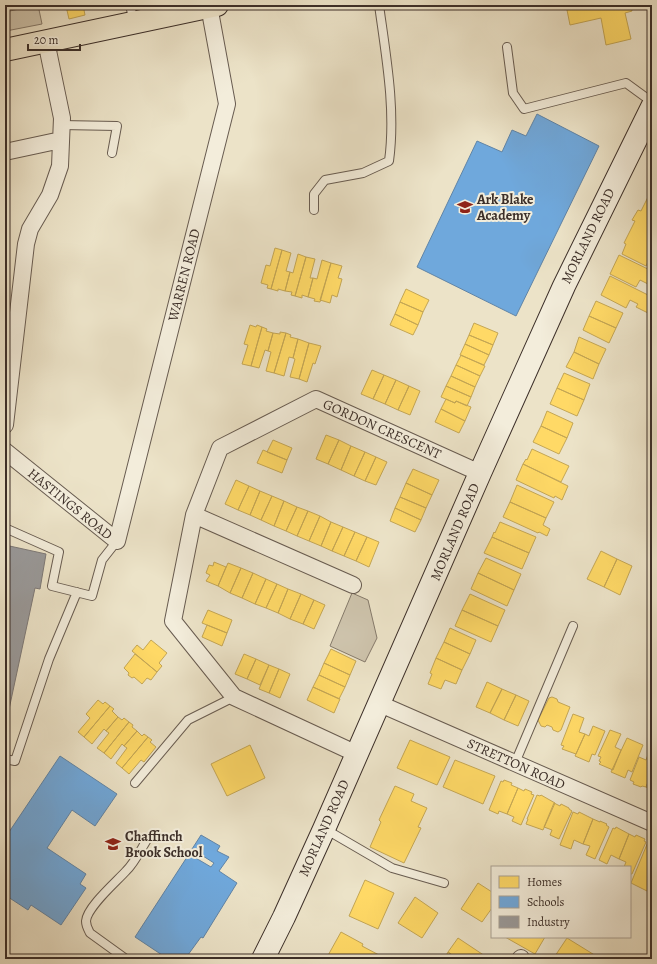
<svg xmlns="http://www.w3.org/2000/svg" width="657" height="964" font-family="Alegreya,serif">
<rect width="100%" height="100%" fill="#ece3c8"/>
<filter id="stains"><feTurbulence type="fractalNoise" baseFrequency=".005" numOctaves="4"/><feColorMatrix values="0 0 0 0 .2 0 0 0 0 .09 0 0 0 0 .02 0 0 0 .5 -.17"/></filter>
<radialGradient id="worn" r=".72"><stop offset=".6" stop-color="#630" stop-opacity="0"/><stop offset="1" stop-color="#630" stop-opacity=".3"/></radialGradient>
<!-- green -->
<path fill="#cec4ad" stroke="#857a6b" d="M38 5 42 24 6 31 5 12Z
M352 593 368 600 377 638 365 662 330 646Z"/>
<!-- homes -->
<path fill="#ffd966" stroke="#c4a654" d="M73 5H83L85 15 69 19 66 6Z
M566 5H631L632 11 625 13 631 39 606 45 601 18 570 25Z
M652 189V259L650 258 646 266 622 254 626 244 624 243 635 221 632 220 638 210 641 211Z
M275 248 282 250 271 289 267 288 268 285 261 283 266 265 270 266Z
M282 250 291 253 286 271 290 272 285 291 278 289V291L271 289Z
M298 254 306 257 295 296 291 295 292 292 285 291 290 272 293 273Z
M619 255 652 271V286L640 280 636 287 610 274Z
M306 257 315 259 310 278H313L308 297 302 295V298L295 296Z
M322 260 331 263 320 302 314 301 315 299 308 297 313 278 317 279Z
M331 263 342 266 338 278 342 279 337 297 332 295 330 303 320 300Z
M610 276 652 297V315L636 307 638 304 630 300 626 308 601 295Z
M406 289 429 300 423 312 400 302Z
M596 301 623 313 616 328 589 316Z
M400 302 423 312 418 325 395 314Z
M395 314 418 325 413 335 390 325Z
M589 316 616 328 609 343 583 330Z
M474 323 498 333 493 345 469 335Z
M250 325 256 327 257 325 262 327 251 366 242 364 248 345 244 344Z
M262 327 267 329 266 331 273 333 268 351 265 350 259 368 251 366Z
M280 332 286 333 274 373 266 371 271 352 268 351 273 333 280 334Z
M286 333 291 335 290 337 298 339 293 358 289 357 284 376 274 373Z
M469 335 493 345 489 355 465 344Z
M579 337 606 349 599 364 574 352Z
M298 339 309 343 299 379 290 377 295 359 293 358Z
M309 343 321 346 315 364 313 363 307 382 299 379Z
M465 344 489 355 484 365 460 355Z
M574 352 599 364 593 379 566 367Z
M461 355 485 366 480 376 456 365Z
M456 365 480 376 475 387 451 376Z
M372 370 384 375 373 399 361 394Z
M564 373 590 384 584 400 557 388Z
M384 375 396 380 385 404 373 399Z
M451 376 475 387 471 397 446 386Z
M396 380 409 386 398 410 385 404Z
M409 386 420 391 410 415 398 410Z
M446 386 471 397 467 406 456 401 455 403 441 397Z
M557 388 584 400 577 416 550 404Z
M446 399 455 403 456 401 471 407 465 421 441 409Z
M441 409 465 421 459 433 435 422Z
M547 411 573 423 567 438 541 426Z
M541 426 567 438 559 454 533 442Z
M326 435 339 440 328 464 316 459Z
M273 440 292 448 287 460 267 452Z
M339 440 351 446 341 470 328 464Z
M351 446 365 452 354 476 341 470Z
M532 449 569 466 561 482 523 464 526 459 527 460Z
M263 450 287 460 282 473 257 463Z
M365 452 376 457 365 481 354 476Z
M376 457 387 462 376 485 365 481Z
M523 464 568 486 562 500 555 496 554 498 516 480Z
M413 469 439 480 432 495 406 483Z
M236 480 249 486 238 510 225 504Z
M406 483 432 495 426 508 400 497Z
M517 485 554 502 546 518 510 502Z
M249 486 260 491 250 515 238 510Z
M260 491 272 496 261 520 250 515Z
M272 496 284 501 274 526 261 520Z
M400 497 426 508 421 520 395 508Z
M284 501 297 507 286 531 274 526Z
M510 502 546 518 543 525 550 529 547 536 539 532 538 533 503 517Z
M297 507 308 511 297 536 286 531Z
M395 508 421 520 415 532 390 521Z
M308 511 320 516 309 541 297 536Z
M320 516 331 522 321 546 309 541Z
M331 522 343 527 332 551 321 546Z
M500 522 536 537 529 553 492 537 494 532 495 533Z
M343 527 355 532 344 556 332 551Z
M355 532 367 537 356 561 344 556Z
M367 537 379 542 369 567 356 561Z
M492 537 529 553 522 569 484 553Z
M601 551 617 559 604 587 587 579Z
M486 558 521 574 514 590 478 573Z
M617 559 632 566 620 595 604 587Z
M214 562 226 567 218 586 206 581 210 575 206 573 209 565 213 566Z
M228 563 241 568 230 593 218 586Z
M241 568 253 573 242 598 230 593Z
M253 573 266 579 255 604 242 598Z
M478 573 514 590 507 606 471 589Z
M266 579 277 584 266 608 255 604Z
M277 584 288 589 278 613 266 608Z
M288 589 301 594 290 619 278 613Z
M301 594 314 600 303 624 290 619Z
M470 594 505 610 498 626 462 610Z
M314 600 325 605 314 629 303 624Z
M208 610 232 620 227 633 202 623Z
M462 610 498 626 491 642 455 626Z
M207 625 227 633 222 646 202 637Z
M450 628 476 640 470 654 444 642Z
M151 640 167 653 159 663 162 666 157 672 132 651 137 645 143 650Z
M444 642 470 654 462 670 436 658Z
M331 649 356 661 350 675 324 663Z
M135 654 157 672 151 680 147 678 142 684 134 677 132 678 128 675 129 673 124 668Z
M244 654 256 659 247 679 235 674Z
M436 658 462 670 456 684 445 680 441 689 428 684 432 674 430 673Z
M256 659 269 665 260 685 247 679Z
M324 663 350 675 345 687 319 675Z
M269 665 279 669 269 693 259 689Z
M279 669 290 674 280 698 269 693Z
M319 675 345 687 339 699 313 687Z
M487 682 502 689 490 713 476 707Z
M313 687 340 699 334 713 307 700Z
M502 689 516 695 504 720 490 713Z
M516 695 529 701 518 726 504 720Z
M552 697 557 699 558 702 570 707 561 730 558 732 553 730 552 727 547 725 545 727 541 726 538 720 549 698Z
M98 700 103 704 105 702 110 706 84 737 78 732 90 718 86 714Z
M110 706 114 709 112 711 118 717 106 731 104 729 92 744 84 737Z
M573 714 584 718 579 732 585 734 576 754 562 749 564 746 561 745Z
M118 717 122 720 124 718 129 722 104 753 97 748 109 733 106 731Z
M129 722 133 725 132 727 137 731 124 746 122 744 111 759 104 753Z
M593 726 605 731 595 755 592 754 589 762 575 756 585 734 589 736Z
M610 730 621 734 615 747 621 750 613 770 599 764 601 762 599 761 601 757 598 756Z
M137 731 142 736 144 734 148 737 122 768 116 763 127 748 124 746Z
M148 737 152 740 150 742 156 747 144 762 141 760 129 774 122 768Z
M627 738 643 745 632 772 628 770 625 778 611 772Z
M410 740 450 757 437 785 397 768Z
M652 744V772L646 787 642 786 641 787 633 784 634 782 630 780 639 757 646 760Z
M250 745 265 778 227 796 211 764Z
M455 760 495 776 483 804 443 787Z
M652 772V792L648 791 649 789 646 787Z
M504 780 512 783 511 785 518 788 507 814 499 811 498 814 489 810 501 781 503 782Z
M395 786 414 794 411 801 427 808 418 827 421 828 404 863 370 847 381 822 379 820Z
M518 788 524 791 525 789 532 792 531 794 534 795 521 825 512 821 514 817 507 814Z
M537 795 540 796 541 795 555 803 543 830 526 824 528 819H527Z
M554 803 560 806 561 804 569 808V809L572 811 559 839 550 835 552 830 544 827Z
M573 812 578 814 579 812 593 819 583 844 574 840 571 849 560 845Z
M593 819 600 822V821L607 824 606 825 609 827 595 859 586 855 590 846 583 844Z
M616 827 629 834 619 859 611 855 607 864 599 860 613 828 615 829Z
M629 834 635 837 636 835 645 839 644 841 646 842 632 874H630V867H624L626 862 619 859Z
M648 842 652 844V887L649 892 631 883Z
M365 880 394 893 378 929 349 916Z
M478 883 492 892V908L482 922 461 909Z
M415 897 438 913 422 938 398 923Z
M341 932 363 944 362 946 379 955 376 959H326Z
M505 937H545L535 954Z
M458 938 485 956 483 959H458L448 952Z
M567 938 601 959H559L555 956Z
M448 952 458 959H444Z"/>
<!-- schools -->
<path fill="#6fa8dc" stroke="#6084a6" d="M537 114 599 146 516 316 417 267 477 141 502 152 512 130 526 136Z
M60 756 117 794 95 826 72 810 47 848 86 874 80 884 86 888 61 925 31 905 28 910 5 895V838Z
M201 835 220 846 217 851 229 857 219 871 237 883 203 938 201 937 185 959H168L135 937 189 854 211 867 214 863 192 849Z"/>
<!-- industry -->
<path fill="#999" stroke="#7d7977" d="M5 545 46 554 40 589 35 588 5 728Z"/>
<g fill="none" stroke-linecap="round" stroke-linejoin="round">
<defs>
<path id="lane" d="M130 5 134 22
M507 47 513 93 524 109 626 83 652 102
M61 125 117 126 112 153
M314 210V194L325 180 363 173 389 161C396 110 386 56 379 5
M5 528 59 552 52 586 92 596 102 560 117 541
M5 759 15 761 49 659 77 592
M515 763 573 626
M135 783 188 720 234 697
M325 829 392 868 444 883
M126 959 90 933C88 929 86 926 86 921 87 907 116 882 126 871 135 862 141 849 148 838"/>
<path id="street" d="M5 152 61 140
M5 425 26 244 30 229 50 195 60 166 62 118 46 41
M5 451 117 541 227 104 209 6
M194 515 353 585
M380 704 652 823
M357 754 234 697 173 621 194 515 220 448 316 399 480 473
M520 959 521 958"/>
<path id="secondary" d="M263 959 284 917 324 829 480 473 564 286 652 107"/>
<path id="primary" d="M5 50 217 5"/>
</defs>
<!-- lane casing -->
<use href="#lane" stroke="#685c51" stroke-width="10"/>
<!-- street casing -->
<use href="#street" stroke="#685c51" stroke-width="18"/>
<!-- secondary casing -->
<use href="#secondary" stroke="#3c2f29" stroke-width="24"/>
<!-- primary casing -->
<use href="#primary" stroke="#3c2f29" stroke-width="24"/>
<!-- lane -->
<use href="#lane" stroke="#f3eddb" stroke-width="8"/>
<!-- street -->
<use href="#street" stroke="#f3eddb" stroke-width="16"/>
<!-- secondary -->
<use href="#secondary" stroke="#f3eddb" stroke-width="22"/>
<!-- primary -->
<use href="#primary" stroke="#ece3c8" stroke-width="22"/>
</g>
<!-- icons -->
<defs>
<symbol id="school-bare" viewBox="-9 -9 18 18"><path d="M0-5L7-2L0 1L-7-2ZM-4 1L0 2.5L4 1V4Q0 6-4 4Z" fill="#8f2418" stroke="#f3eddb" stroke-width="2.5" paint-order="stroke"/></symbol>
</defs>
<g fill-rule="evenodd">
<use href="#school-bare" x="454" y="196" width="22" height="22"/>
<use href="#school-bare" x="102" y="833" width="22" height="22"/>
</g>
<g text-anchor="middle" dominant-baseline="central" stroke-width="4" stroke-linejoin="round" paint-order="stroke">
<!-- poi labels -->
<g font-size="14" font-weight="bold" fill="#3c2f29" stroke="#f3eddb" text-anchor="start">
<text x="477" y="199">Ark Blake<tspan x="477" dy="16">Academy</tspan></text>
<text x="125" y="836">Chaffinch<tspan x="125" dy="16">Brook School</tspan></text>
</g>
<!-- street labels -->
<g font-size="14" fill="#3c2f29" stroke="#f3eddb">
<text transform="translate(588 236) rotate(-64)">MORLAND ROAD</text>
<text transform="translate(184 275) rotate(-76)">WARREN ROAD</text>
<text transform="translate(382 429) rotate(24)">GORDON CRESCENT</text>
<text transform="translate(70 504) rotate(39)">HASTINGS ROAD</text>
<text transform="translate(455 532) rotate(-67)">MORLAND ROAD</text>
<text transform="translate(516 764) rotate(24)">STRETTON ROAD</text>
<text transform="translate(324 828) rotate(-66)">MORLAND ROAD</text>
</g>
</g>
<!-- margin -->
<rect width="657" height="964" fill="none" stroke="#ece3c8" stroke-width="20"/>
<rect x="6" y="6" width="645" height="952" fill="none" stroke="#3c2f29" stroke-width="2"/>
<rect x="10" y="10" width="637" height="944" fill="none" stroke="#3c2f29"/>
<!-- legend -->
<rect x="491" y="866" width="140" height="72" fill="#f3eddb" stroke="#aaa194"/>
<rect x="499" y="876" width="20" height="12" fill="#ffd966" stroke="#aaa194"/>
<text x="527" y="886" font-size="12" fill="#3c2f29">Homes</text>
<rect x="499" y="896" width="20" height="12" fill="#6fa8dc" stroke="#aaa194"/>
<text x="527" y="906" font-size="12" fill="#3c2f29">Schools</text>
<rect x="499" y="916" width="20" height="12" fill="#999999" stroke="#aaa194"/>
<text x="527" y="926" font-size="12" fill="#3c2f29">Industry</text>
<!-- scale -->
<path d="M28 44v6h52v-6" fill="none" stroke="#3c2f29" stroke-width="2"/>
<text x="34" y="44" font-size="12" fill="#3c2f29" stroke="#f3eddb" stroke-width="3" paint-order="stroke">20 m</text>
<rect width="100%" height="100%" filter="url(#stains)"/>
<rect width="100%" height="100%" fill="url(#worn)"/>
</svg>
